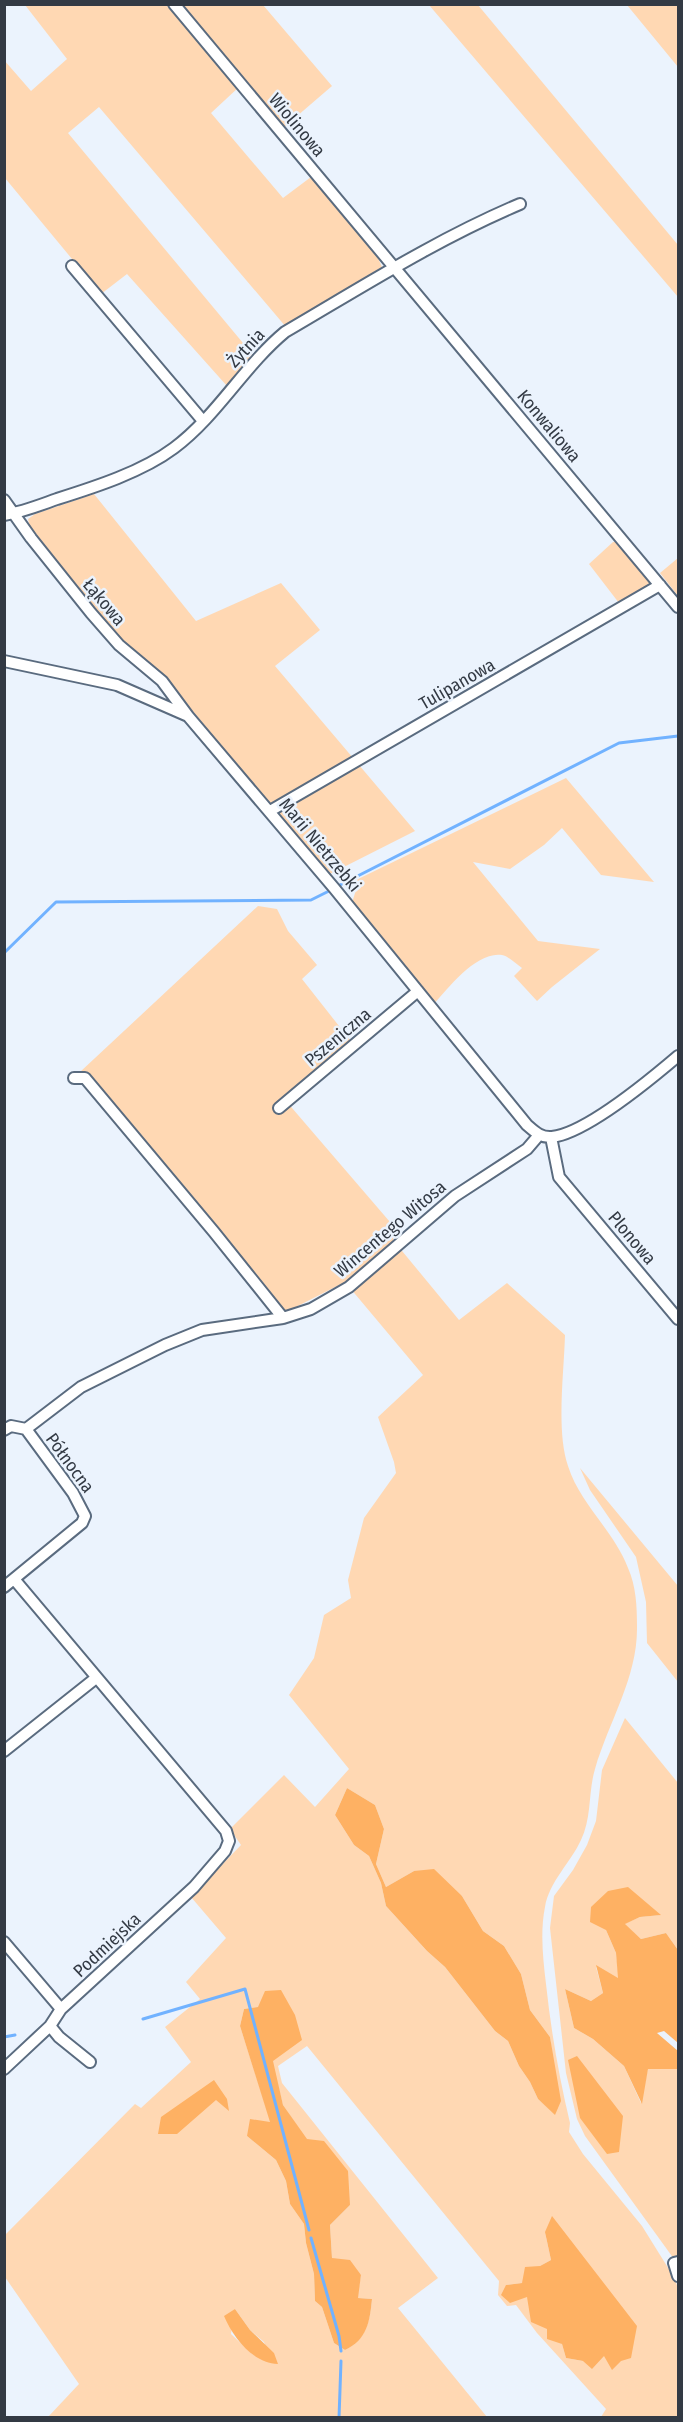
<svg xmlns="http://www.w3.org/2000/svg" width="683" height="2422" font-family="'Fira Sans Condensed',sans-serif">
<rect width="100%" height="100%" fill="#ebf3fd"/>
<!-- green -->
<path fill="#ffd8b3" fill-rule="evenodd" d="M25 5H170L239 87 211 113 283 198 311 177C335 204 368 233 382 267L286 327 99 107 68 133 253 355 227 386 127 274 101 294 5 178 4 60 31 91 67 59Z
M177 5H263L332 86 282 129Z
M429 5H478L678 245V297Z
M627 5H678V67Z
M94 494 196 621 281 583 320 630 275 666 415 831 328 875 167 680 120 640 30 529 28 519 35 514Z
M613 542H618L648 578 649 584 619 603 589 564Z
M678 558V596L660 573Z
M566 778 654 882 601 875 562 828 544 845 510 869 473 862 538 941 600 949 552 987 537 1001 514 976 522 968C516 964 508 956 502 955 477 951 449 987 434 1004L352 903 355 893 354 881Z
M258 906 277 909 288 931 317 965 302 979 350 1040 284 1096 292 1108 396 1229 393 1240 459 1320 507 1283 565 1335C564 1373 556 1431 568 1466 580 1504 614 1531 628 1568 636 1586 637 1606 637 1626 638 1677 609 1721 595 1769 588 1792 592 1817 581 1840 571 1862 549 1882 545 1907 540 1932 543 1959 546 1984 551 2031 559 2077 570 2123L569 2132 583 2154 642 2226 675 2279 678 2289V2417H601L606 2409 537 2333 516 2305 507 2306 498 2295 499 2281 307 2046 278 2066 282 2083 438 2278 398 2308 487 2417H48L79 2384 5 2277 4 2236 135 2104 141 2108 191 2062 165 2027 200 1999 186 1982 226 1938 191 1897 241 1845 230 1829 284 1775 315 1807 349 1769 289 1695 314 1658 324 1615 351 1598 348 1580 364 1518 396 1473 394 1462 378 1417 423 1375 345 1282 284 1313 80 1072ZM347 1788 375 1805 384 1829 376 1864 386 1887 414 1871 462 1896 483 1931 504 1946 521 1974 530 2010 550 2037 553 2061 555 2114 538 2099 530 2082 519 2066 508 2041 495 2031 445 1967 427 1951 386 1906 381 1883 369 1856 354 1845 335 1815ZM258 2007 283 2105 350 2205 330 2225 332 2258 361 2275 357 2298 372 2299C370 2321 366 2340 345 2350L334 2343 322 2307 315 2301 314 2274 306 2243 304 2224 290 2204 286 2181 276 2160 247 2136 271 2123 240 2026 244 2009ZM545 2232 583 2361 566 2358 562 2344 548 2329 527 2297 506 2285 522 2283 540 2266 551 2260ZM235 2309 250 2330 264 2342 272 2363 252 2354 231 2334Z
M580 1468 678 1586V1682L647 1643 646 1602 636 1557 590 1490Z
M625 1718 678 1783V1950L666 1933 641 1939 624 1924 640 1917 660 1915 628 1888 606 1930 616 1953 619 1979 596 1967 603 1993 591 2001 565 1989 574 2028 593 2039 624 2066 641 2103 648 2068 678 2069V2258L674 2259 585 2136 577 2119 566 2073 550 1928 554 1896 573 1870 587 1845 596 1821 602 1770Z"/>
<!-- forest -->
<path fill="#feb163" d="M347 1788 375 1805 384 1829 376 1864 386 1887 414 1871 434 1869 462 1896 483 1931 504 1946 521 1974 530 2010 550 2037 561 2101 555 2115 538 2099 530 2082 519 2066 508 2041 495 2031 445 1967 427 1951 386 1906 381 1883 369 1856 354 1845 335 1815Z
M628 1887 661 1915 640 1917 625 1924 641 1939 666 1933 678 1950V2043L664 2031 657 2033 678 2051V2069H648L642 2104 624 2066 593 2039 574 2028 565 1989 591 2001 603 1993 596 1965 618 1978 616 1953 606 1930 590 1922 591 1907 608 1891Z
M281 1990 295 2015 302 2040 273 2061 283 2105 307 2139 324 2141 348 2171 350 2205 330 2225 332 2258 350 2260 361 2275 358 2298 372 2299C370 2321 367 2340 345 2350L334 2343 322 2307 315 2301 314 2274 306 2243 304 2224 290 2204 286 2181 276 2160 247 2136 250 2119 270 2122 240 2026 244 2009 258 2007 265 1991Z
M577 2056 623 2116 619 2152 607 2154 580 2118 568 2060Z
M214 2080 227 2099 229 2111 216 2100 177 2134H158L161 2117Z
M552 2216 637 2326 631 2358 621 2361 612 2370 604 2356 592 2369 583 2361 566 2358 562 2344 547 2339V2329L531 2322 527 2297 510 2303 501 2295 506 2285 522 2283 525 2267 540 2266 551 2260 545 2232Z
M235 2309 250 2330 274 2353 278 2364C252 2363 233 2337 224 2316Z"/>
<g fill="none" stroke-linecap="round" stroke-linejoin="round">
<!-- stream -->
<path stroke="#71b2ff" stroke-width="3" d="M340 885 619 743 678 736
M4 953 56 902 311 900 329 891
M143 2019 245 1989 309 2230
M4 2037 15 2035
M311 2238 339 2336 341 2351
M339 2418 341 2361"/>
<defs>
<path id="minor" d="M174 4 678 607
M72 266 203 421
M4 500 31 538 91 613 119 645 162 681 188 716
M4 515C23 512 40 505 57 499 95 487 142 472 174 448 217 416 244 366 285 332 362 287 437 239 520 204
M4 661 117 685 188 716 334 888 527 1125C535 1132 541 1138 552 1137 586 1133 651 1079 678 1056
M270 811 660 585
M74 1078H85L214 1232 283 1318
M279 1108 418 991
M551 1137 559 1177 678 1319
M26 1429 81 1387 165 1345 202 1330 283 1318 311 1309 349 1287 455 1196 527 1149 539 1135
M4 1430 11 1426 26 1429
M4 1587 82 1523 85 1516 73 1493 26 1429
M4 1751 96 1678
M4 1942 61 2009
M50 2026 59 2037 90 2062
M4 2069 50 2026 61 2009 194 1887 225 1851 229 1841 226 1831 14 1579
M678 2262 674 2263 678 2276"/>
</defs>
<!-- minor casing -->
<use href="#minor" stroke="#5a6b7f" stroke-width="14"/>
<!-- minor -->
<use href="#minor" stroke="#fff" stroke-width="10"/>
</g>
<g text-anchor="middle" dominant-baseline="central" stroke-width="5" stroke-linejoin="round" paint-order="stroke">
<!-- street labels -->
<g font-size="18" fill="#333a44" stroke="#ebf3fd">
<text transform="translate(297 125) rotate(50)">Wiolinowa</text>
<text transform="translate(246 348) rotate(-47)">Żytnia</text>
<text transform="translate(549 426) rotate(50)">Konwaliowa</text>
<text transform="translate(104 602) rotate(50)">Łąkowa</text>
<text transform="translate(457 684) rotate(-30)">Tulipanowa</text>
<text transform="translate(320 845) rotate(50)">Marii Nietrzebki</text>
<text transform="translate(338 1037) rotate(-40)">Pszeniczna</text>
<text transform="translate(390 1229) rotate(-40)">Wincentego Witosa</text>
<text transform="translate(632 1238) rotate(50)">Plonowa</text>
<text transform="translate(70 1463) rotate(54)">Północna</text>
<text transform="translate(107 1945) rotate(-43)">Podmiejska</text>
</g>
</g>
<!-- border -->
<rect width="683" height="2422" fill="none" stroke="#333a44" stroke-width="12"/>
</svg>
